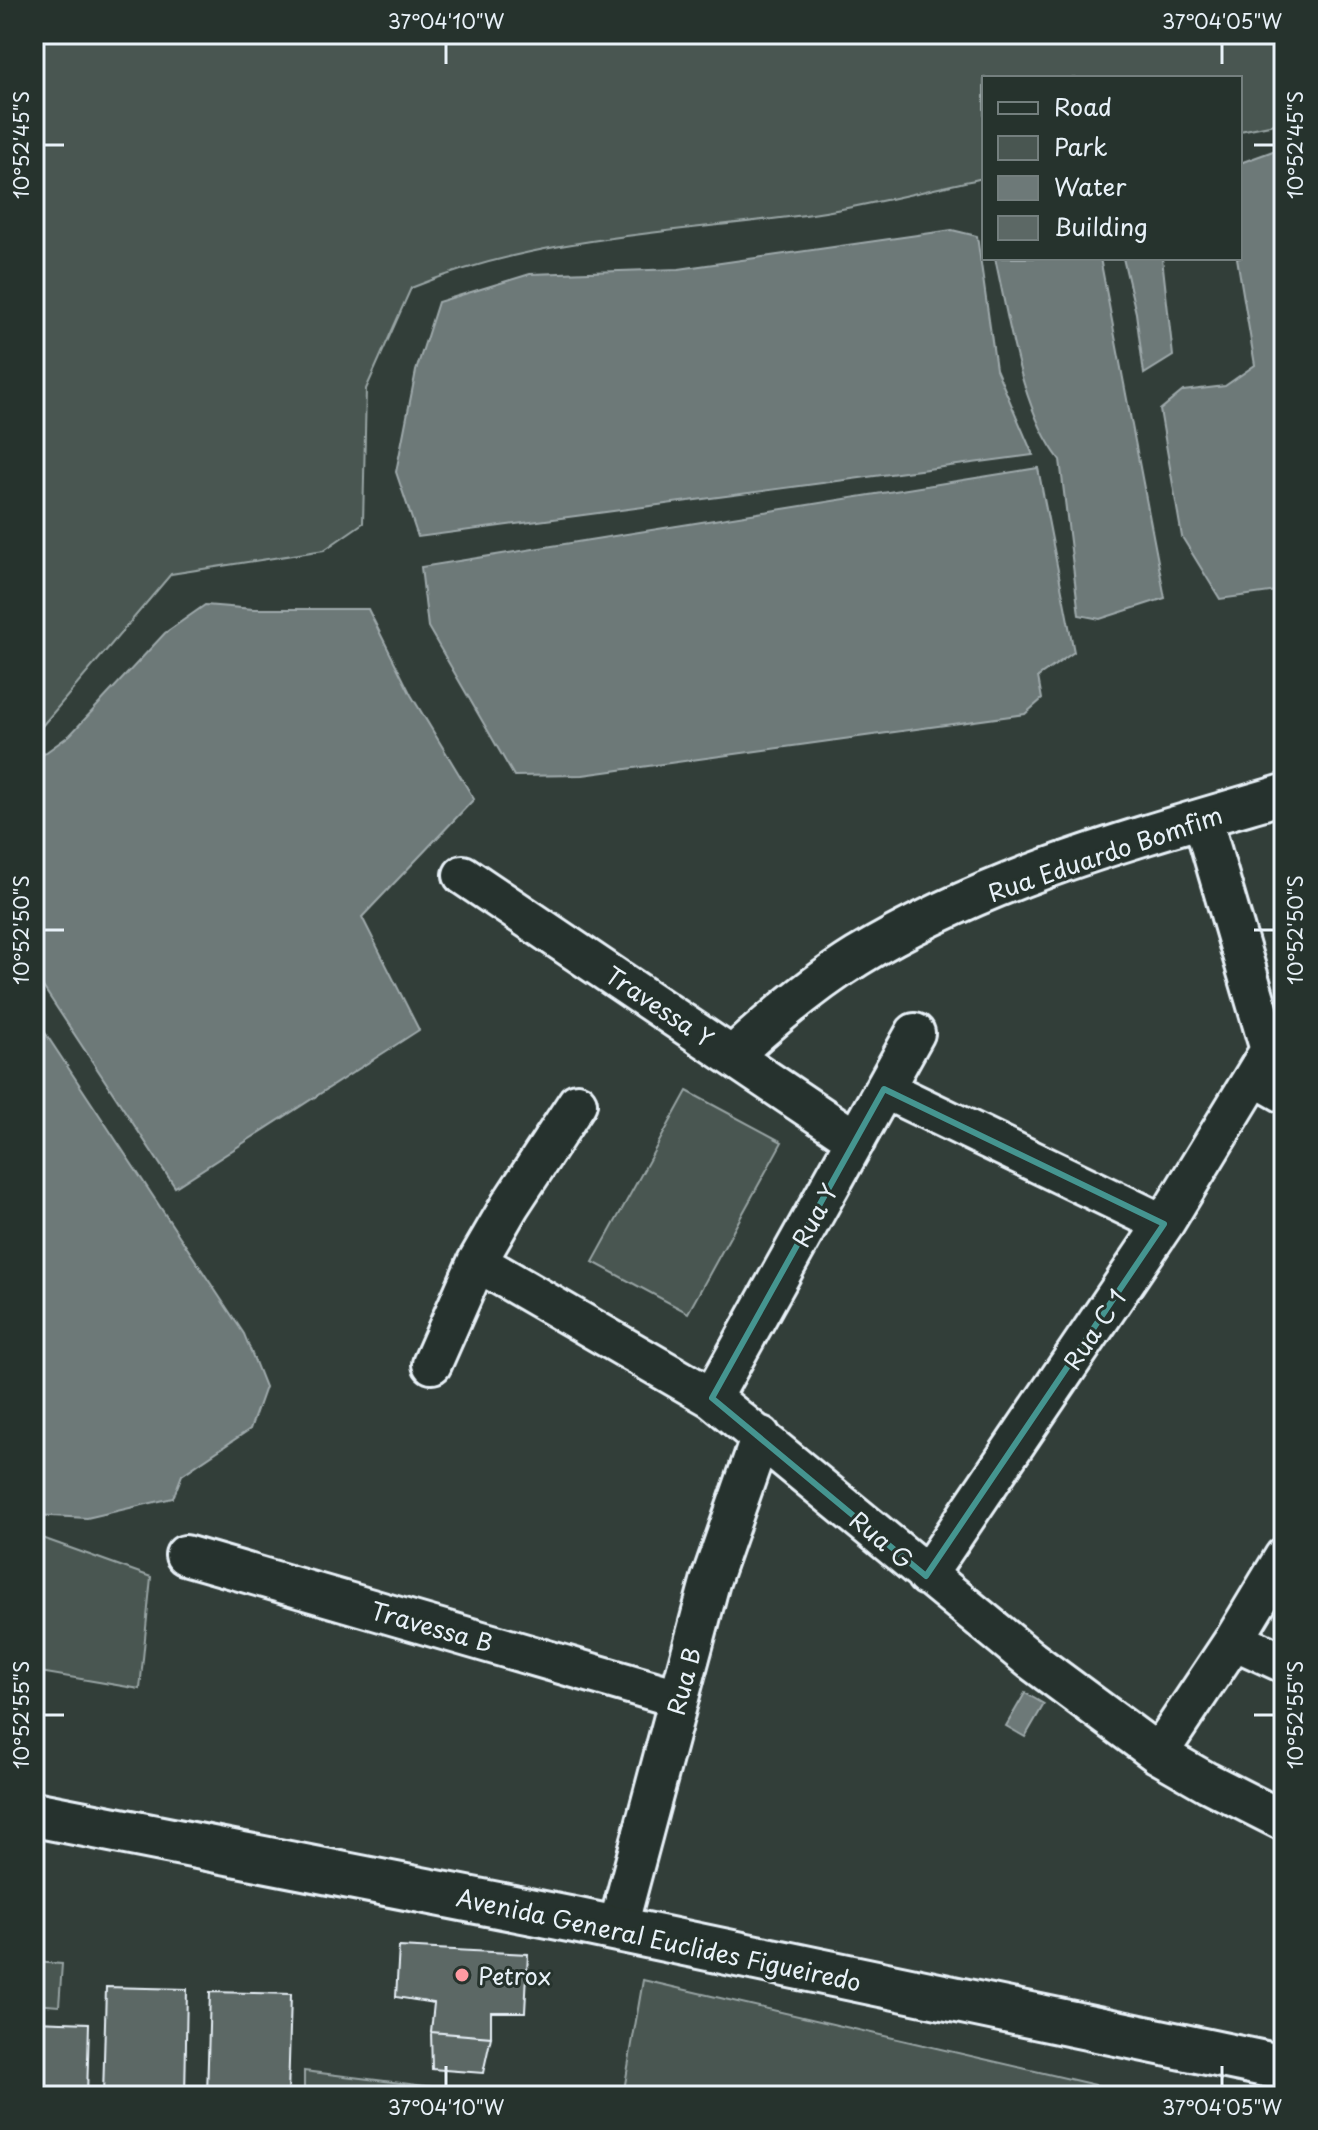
<svg xmlns="http://www.w3.org/2000/svg" width="1318" height="2130" font-family="'Playpen Sans',sans-serif">
<rect width="100%" height="100%" fill="#323e39"/>
<filter id="ink" filterUnits="userSpaceOnUse"><feTurbulence type="fractalNoise" baseFrequency=".0125" numOctaves="2"/><feDisplacementMap in="SourceGraphic" scale="16" xChannelSelector="R" yChannelSelector="G"/><feConvolveMatrix kernelMatrix="1 2 1 2 8 2 1 2 1" color-interpolation-filters="sRGB"/></filter>
<g filter="url(#ink)">
<!-- green -->
<path fill="#495651" stroke="#98a4a4" stroke-width="2" d="M34 34H1284V122L1240 131V78H984V178C925 190 865 207 805 215 673 232 535 237 411 288L366 389 363 523 324 550 171 574 42 726 34 732Z
M687 1091 782 1142 688 1313 593 1262Z
M34 1535 151 1577 140 1689 34 1671Z
M34 1962 62 1964 59 2006 34 2004Z
M643 1980 1143 2096H623Z
M304 2071 506 2096H304Z"/>
<!-- water -->
<path fill="#6d7978" stroke="#9ea9ab" stroke-width="2" d="M1284 147V590L1220 599 1182 537 1160 410 1183 391 1225 386 1255 365 1237 258H1240V163Z
M952 230 977 236 996 369 1033 455 418 537 396 472 416 371 438 302 530 274 679 269Z
M995 258H1100L1165 598 1100 619 1079 615 1060 460C1021 410 1009 320 995 258Z
M1123 258H1162L1173 356 1144 374 1136 313Z
M1038 468 1074 652 1038 677 1042 699 1025 714 583 775 514 776 428 627 421 567Z
M205 605 254 609H368L411 695 474 799 362 917 419 1030 175 1187 34 973V761L70 735 165 633Z
M34 1016 244 1334 265 1387 250 1429 182 1475 173 1498 87 1518 34 1515Z
M1025 1693 1044 1704 1025 1737 1006 1726Z"/>
<!-- building -->
<path fill="#5c6865" stroke="#e8f1f8" stroke-width="2" d="M399 1947 528 1954 525 2012H491V2037L431 2032 434 2003 396 1997Z
M106 1987 187 1989 185 2096H103Z
M210 1992 291 1994 288 2096H207Z
M34 2021 89 2023 87 2096H34Z
M431 2032 491 2037 483 2073 432 2069Z"/>
<g fill="none" stroke-linecap="round" stroke-linejoin="round">
<defs>
<path id="street" d="M463 875 856 1140
M733 1055C772 1019 812 985 857 957 988 877 1138 837 1284 794
M1254 1076 1284 1093
M884 1089 1164 1224
M477 1262 712 1398 1031 1660 1158 1754 1207 1782 1284 1821
M432 1364 477 1262 510 1205 577 1103
M712 1398 915 1033
M185 1555 678 1698
M926 1576 1164 1224 1270 1050 1202 818
M1234 1640 1284 1663
M1158 1754 1234 1640 1284 1557
M617 1930 710 1582 761 1436"/>
<path id="primary" d="M34 1814 574 1920 1284 2068"/>
</defs>
<!-- street casing -->
<use href="#street" stroke="#e8f1f8" stroke-width="44"/>
<!-- primary casing -->
<use href="#primary" stroke="#e8f1f8" stroke-width="50"/>
<!-- street -->
<use href="#street" stroke="#26332d" stroke-width="38"/>
<!-- primary -->
<use href="#primary" stroke="#26332d" stroke-width="44"/>
</g>
</g>
<!-- marked area -->
<path fill="none" stroke="#459590" stroke-width="6" stroke-linejoin="round" d="M884 1089 1164 1224 926 1576 712 1398Z"/>
<!-- ticks -->
<path fill="none" stroke="#e8f1f8" stroke-width="3" d="M446 44V64M1222 44V64M44 145H64M1254 145H1274M44 930H64M1254 930H1274M44 1715H64M1254 1715H1274M446 2066V2086M1222 2066V2086"/>
<!-- markers -->
<circle fill="#ff9aa2" stroke="#26332d" stroke-width="3" cx="462" cy="1975" r="8"/>
<g text-anchor="middle" dominant-baseline="central" stroke-width="6" stroke-linejoin="round" paint-order="stroke">
<!-- street labels -->
<g font-size="24" fill="#e8f1f8" stroke="#26332d">
<text transform="translate(1105 853) rotate(-19)">Rua Eduardo Bomfim</text>
<text transform="translate(660 1006) rotate(34)">Travessa Y</text>
<text transform="translate(814 1215) rotate(-61)">Rua Y</text>
<text transform="translate(1094 1329) rotate(-56)">Rua C 1</text>
<text transform="translate(882 1539) rotate(40)">Rua G</text>
<text transform="translate(432 1626) rotate(16)">Travessa B</text>
<text transform="translate(683 1681) rotate(-75)">Rua B</text>
<text transform="translate(659 1939) rotate(12)">Avenida General Euclides Figueiredo</text>
</g>
<!-- poi labels -->
<g font-size="24" fill="#e8f1f8" stroke="#26332d" text-anchor="start">
<text x="478" y="1975">Petrox</text>
</g>
</g>
<!-- margin -->
<rect width="1318" height="2130" fill="none" stroke="#26332d" stroke-width="88"/>
<!-- legend -->
<rect x="982" y="76" width="260" height="184" fill="#26332d" stroke="#747f7e" stroke-width="2"/>
<rect x="998" y="102" width="40" height="12" fill="#26332d" stroke="#747f7e" stroke-width="2"/>
<text x="1054" y="116" font-size="24" fill="#e8f1f8">Road</text>
<rect x="998" y="136" width="40" height="24" fill="#495651" stroke="#747f7e" stroke-width="2"/>
<text x="1054" y="156" font-size="24" fill="#e8f1f8">Park</text>
<rect x="998" y="176" width="40" height="24" fill="#6d7978" stroke="#747f7e" stroke-width="2"/>
<text x="1054" y="196" font-size="24" fill="#e8f1f8">Water</text>
<rect x="998" y="216" width="40" height="24" fill="#5c6865" stroke="#747f7e" stroke-width="2"/>
<text x="1054" y="236" font-size="24" fill="#e8f1f8">Building</text>
<rect x="44" y="44" width="1230" height="2042" fill="none" stroke="#e8f1f8" stroke-width="3"/>
<g font-size="20" text-anchor="middle" fill="#e8f1f8">
<text x="446" y="29">37°04'10"W</text>
<text x="1222" y="29">37°04'05"W</text>
<text transform="translate(22 145) rotate(-90)" y="7">10°52'45"S</text>
<text transform="translate(1296 145) rotate(-90)" y="7">10°52'45"S</text>
<text transform="translate(22 930) rotate(-90)" y="7">10°52'50"S</text>
<text transform="translate(1296 930) rotate(-90)" y="7">10°52'50"S</text>
<text transform="translate(22 1715) rotate(-90)" y="7">10°52'55"S</text>
<text transform="translate(1296 1715) rotate(-90)" y="7">10°52'55"S</text>
<text x="446" y="2115">37°04'10"W</text>
<text x="1222" y="2115">37°04'05"W</text>
</g>
</svg>
